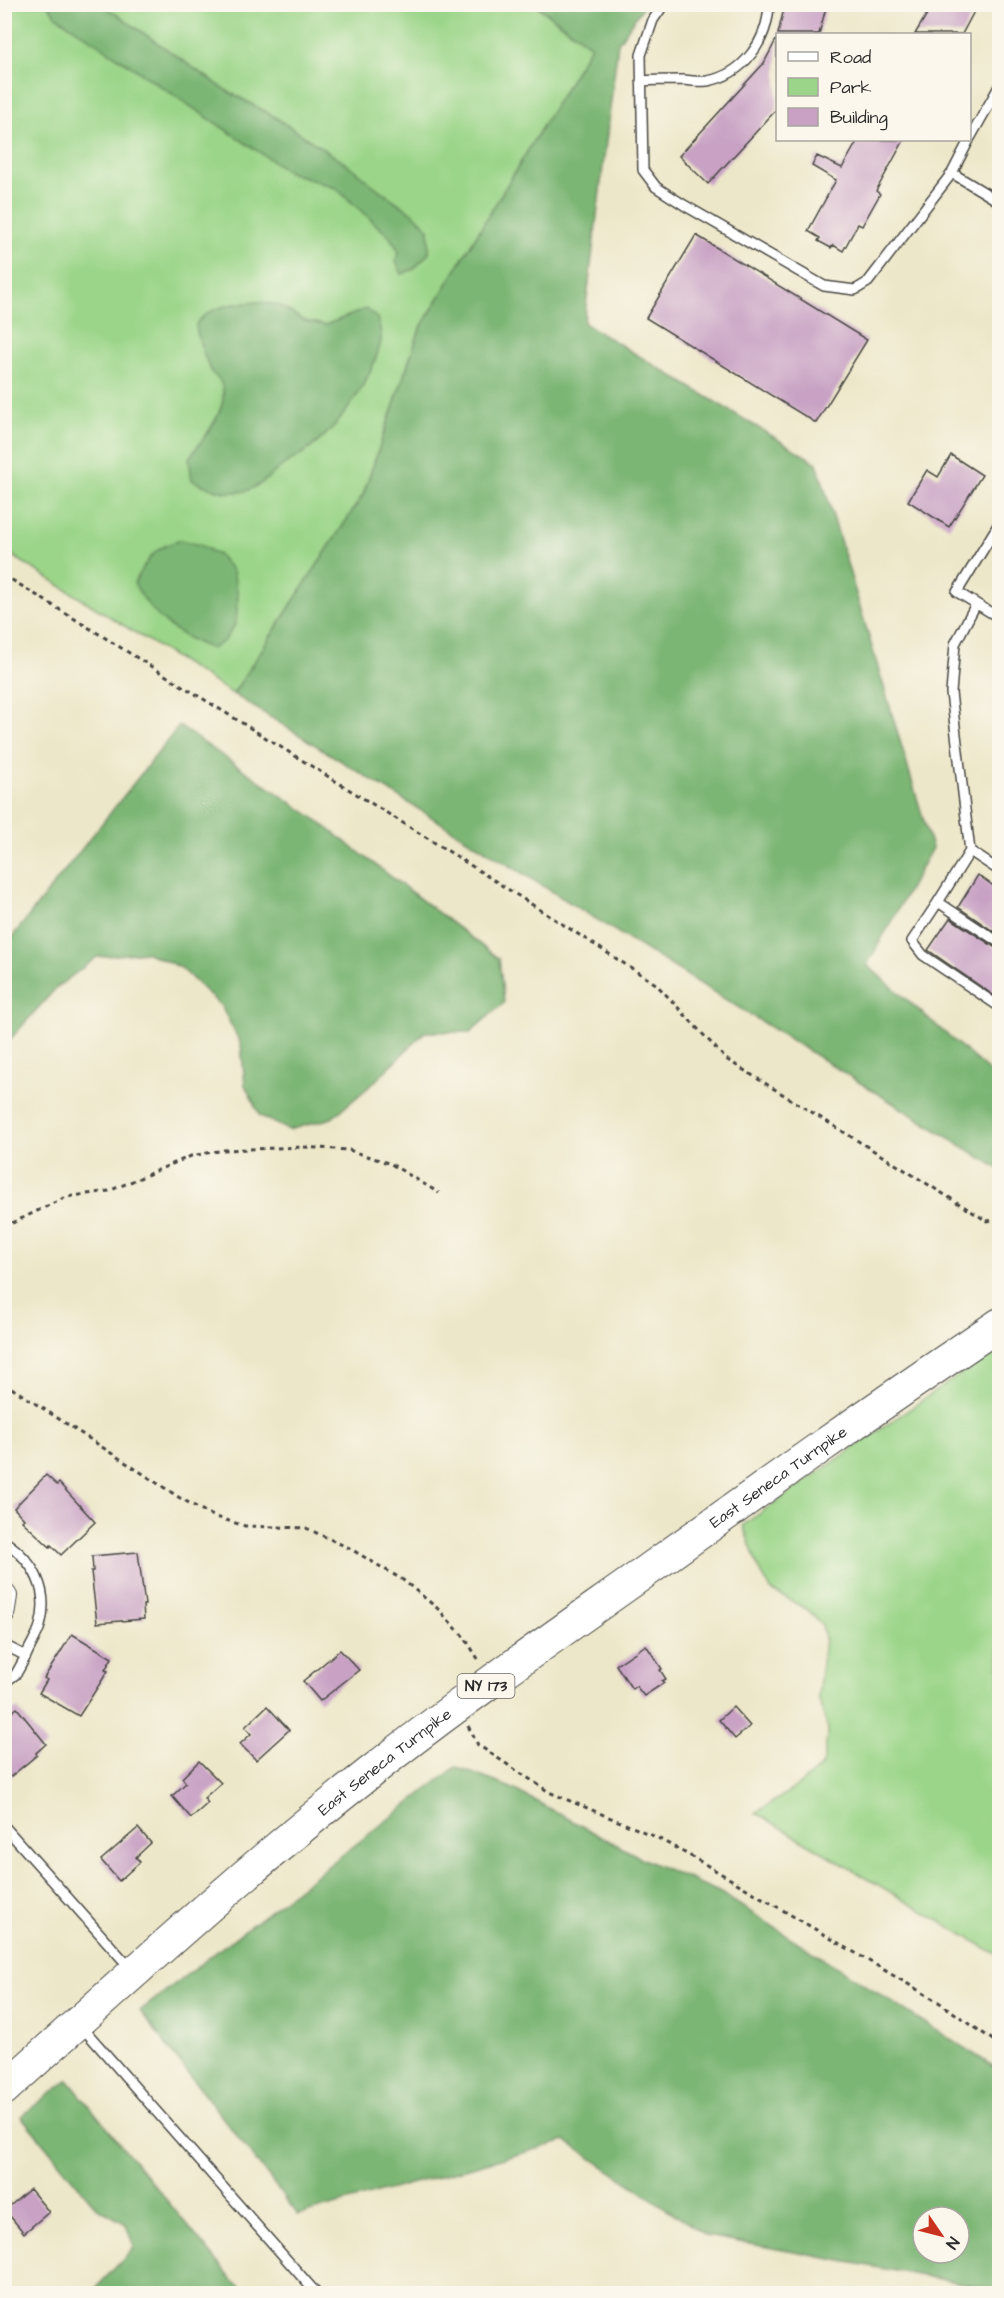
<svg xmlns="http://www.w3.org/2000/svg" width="1004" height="2298" font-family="'Architects Daughter',sans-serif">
<rect width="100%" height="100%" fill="#fbf7ec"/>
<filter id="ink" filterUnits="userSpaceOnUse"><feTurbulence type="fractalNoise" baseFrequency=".0167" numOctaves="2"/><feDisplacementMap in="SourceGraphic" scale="12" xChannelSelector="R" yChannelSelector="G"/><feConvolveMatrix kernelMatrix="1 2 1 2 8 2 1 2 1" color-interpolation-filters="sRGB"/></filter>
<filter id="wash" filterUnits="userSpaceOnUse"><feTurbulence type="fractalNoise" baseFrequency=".008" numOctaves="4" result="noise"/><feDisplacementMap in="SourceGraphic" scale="24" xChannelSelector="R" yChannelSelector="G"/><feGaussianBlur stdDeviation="1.35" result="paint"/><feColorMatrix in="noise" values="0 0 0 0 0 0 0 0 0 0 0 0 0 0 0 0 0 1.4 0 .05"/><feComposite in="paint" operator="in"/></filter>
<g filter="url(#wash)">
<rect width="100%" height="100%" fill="#ede7c9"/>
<!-- green -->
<path fill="#9bd589" stroke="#63805a" stroke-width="1.5" d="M4 5H48L56 16 289 172 336 188 390 237 399 251 414 214 270 114 227 91 103 5H535L591 46 420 329 363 495 233 694 5 551Z
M999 1347V1956L756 1813 793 1789 823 1765 828 1730 818 1697 825 1638 822 1625 808 1610 771 1590 758 1567 743 1525Z"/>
<!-- forest -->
<path fill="#7cb675" stroke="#547050" stroke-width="1.5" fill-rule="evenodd" d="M539 4 644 5 618 43 584 323 817 463 932 848 867 965 999 1080V1169L233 694 363 495 420 329 591 46 538 6Z
M48 5H103L227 91 270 114 348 165 383 193 414 214 429 229V253L414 269 402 274 396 261 399 251 390 237 336 188 289 172 56 16Z
M260 302 278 305 305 321 325 325 366 309 377 318C379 325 382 333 381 340 373 380 336 432 302 454 297 458 291 460 286 463 271 474 259 490 240 492 224 494 206 487 192 480L189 458C202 441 232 406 221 383 220 379 215 376 212 373 206 361 197 337 196 324 211 305 236 303 260 302Z
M180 540 200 545 219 555 233 571 238 596 236 623 225 640 212 649C176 635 153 618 134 583 149 558 151 549 180 540Z
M179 726 314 818 499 959 504 1003 470 1032H425L371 1085 332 1118 289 1130 260 1116 245 1085 241 1044 221 1006 180 967 145 952 97 957 56 988 5 1045V946Z
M456 1767 511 1788 643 1859 719 1892 999 2070V2290L707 2236 566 2141 298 2215 140 2011ZM923 2217H959V2253H923Z
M68 2080 233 2281 249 2293H91L134 2248 126 2224 96 2207 21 2116Z"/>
<g id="blocks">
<!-- building -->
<path fill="#c8a1c4" d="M785 4H827L819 34H778Z
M909 4H978L962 34H915L927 14Z
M777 38V109L708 184 679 156 764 63Z
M858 140H904L876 191 880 194 862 226 858 224 843 251 833 245 831 248 818 241 820 238 808 231 836 180 812 166 817 156 842 168Z
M696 235 867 340 816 423 646 318Z
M951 455 982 475 949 527 908 501 927 470 938 477Z
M978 875 999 890V935L958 907Z
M950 918 999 950V999L928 950Z
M46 1475 57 1485 59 1483 95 1522 61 1555 51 1545 50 1547 22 1521 24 1519 14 1508Z
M138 1552 145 1605H143L144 1619 97 1623 91 1571H93L92 1556Z
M72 1634 112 1658 105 1670 108 1671 79 1716 39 1693 47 1680 44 1678Z
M646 1645 662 1669 660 1670 666 1679 662 1681 664 1683 644 1696 636 1686 632 1689 616 1665Z
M340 1650 359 1670 320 1701 303 1681Z
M267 1706 289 1730 256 1760 240 1744 251 1734 245 1727Z
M733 1707 750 1726 735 1739 719 1720Z
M17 1708 46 1744 36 1753 37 1755 4 1782V1718Z
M199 1761 221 1783 204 1798 208 1803 191 1818 172 1796 186 1783 182 1778Z
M138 1828 151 1843 136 1857 140 1862 119 1881 101 1860Z
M30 2189 49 2212 24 2233 5 2210Z"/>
</g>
</g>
<g filter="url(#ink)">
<use href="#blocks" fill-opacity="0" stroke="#484743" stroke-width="1.5"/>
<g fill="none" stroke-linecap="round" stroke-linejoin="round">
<defs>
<path id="service" d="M664 4 653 20 641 55 643 170 656 187 684 205 824 286 855 290 868 282 952 173 969 140
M641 81C655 80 669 80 683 80 691 81 699 82 707 81 743 75 768 41 769 4
M970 138 1000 85
M952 173 1000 202
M1000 522 957 592 998 617 1000 615
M976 604 955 644 951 693 970 851 1000 871
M970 851 938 902 1000 943
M938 902 912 941 923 955 1000 1007
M4 1541C34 1561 50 1590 40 1626 37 1636 30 1646 26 1656L4 1645
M4 1683 16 1674 26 1656
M4 1826 132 1970
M82 2027 317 2294"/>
<path id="minor" d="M4 1592 7 1596 4 1615"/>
<g id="primary">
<path id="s1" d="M4 2089C125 1981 244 1871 372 1771 461 1701 555 1636 648 1570 764 1487 880 1404 1000 1324"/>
</g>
</defs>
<!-- service casing -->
<use href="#service" stroke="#484743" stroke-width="12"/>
<!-- minor casing -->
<use href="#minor" stroke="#484743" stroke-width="22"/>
<!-- primary casing -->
<use href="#primary" stroke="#484743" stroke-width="34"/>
<!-- path -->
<path stroke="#484743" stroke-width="3" stroke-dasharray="4.5 4.5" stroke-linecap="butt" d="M4 575 456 856 656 984 726 1059 987 1221 1000 1219
M4 1227 66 1197 109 1191 191 1156 224 1150 303 1147 349 1150 391 1164 439 1193
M4 1383 180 1498 213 1516 245 1526 306 1528 349 1548 403 1580 437 1608 465 1638 480 1662
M468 1726 478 1745 549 1792 656 1837 703 1863 940 2003 1000 2045"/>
<!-- service -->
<use href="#service" stroke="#fff" stroke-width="9"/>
<!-- minor -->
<use href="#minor" stroke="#fff" stroke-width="20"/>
<!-- primary -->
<use href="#primary" stroke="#fff" stroke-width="32"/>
</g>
</g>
<g text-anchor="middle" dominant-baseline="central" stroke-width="4.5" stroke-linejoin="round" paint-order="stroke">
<!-- shield labels -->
<rect fill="#fbf7ec" stroke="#696865" stroke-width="1.5" x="457.5" y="1674" width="57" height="24" rx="4.5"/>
<g font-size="15" font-weight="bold" fill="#2b2b2b">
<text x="486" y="1686">NY 173</text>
</g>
<!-- street labels -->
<g font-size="16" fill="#2b2b2b" stroke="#fbf7ec">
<text stroke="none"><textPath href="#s1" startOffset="988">East Seneca Turnpike</textPath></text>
<text stroke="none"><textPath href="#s1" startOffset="502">East Seneca Turnpike</textPath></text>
</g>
</g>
<!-- margin -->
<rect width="1004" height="2298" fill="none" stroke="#fbf7ec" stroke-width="24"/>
<!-- legend -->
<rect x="776" y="33" width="195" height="108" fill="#fbf7ec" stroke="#a8a59f" stroke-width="1.5"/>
<rect x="788" y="52" width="30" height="9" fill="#ffffff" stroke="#a8a59f" stroke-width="1.5"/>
<text x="830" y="63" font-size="18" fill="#2b2b2b">Road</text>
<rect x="788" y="78" width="30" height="18" fill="#9bd589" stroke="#a8a59f" stroke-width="1.5"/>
<text x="830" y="93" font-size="18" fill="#2b2b2b">Park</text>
<rect x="788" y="108" width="30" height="18" fill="#c8a1c4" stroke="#a8a59f" stroke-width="1.5"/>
<text x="830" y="123" font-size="18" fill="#2b2b2b">Building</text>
<!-- north arrow -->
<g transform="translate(941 2235) rotate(125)"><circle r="28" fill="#fbf7ec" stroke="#a8a59f" stroke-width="1.5"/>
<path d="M0-4.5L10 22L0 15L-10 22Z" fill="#c8321e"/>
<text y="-9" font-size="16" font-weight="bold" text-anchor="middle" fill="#2b2b2b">N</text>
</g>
</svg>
